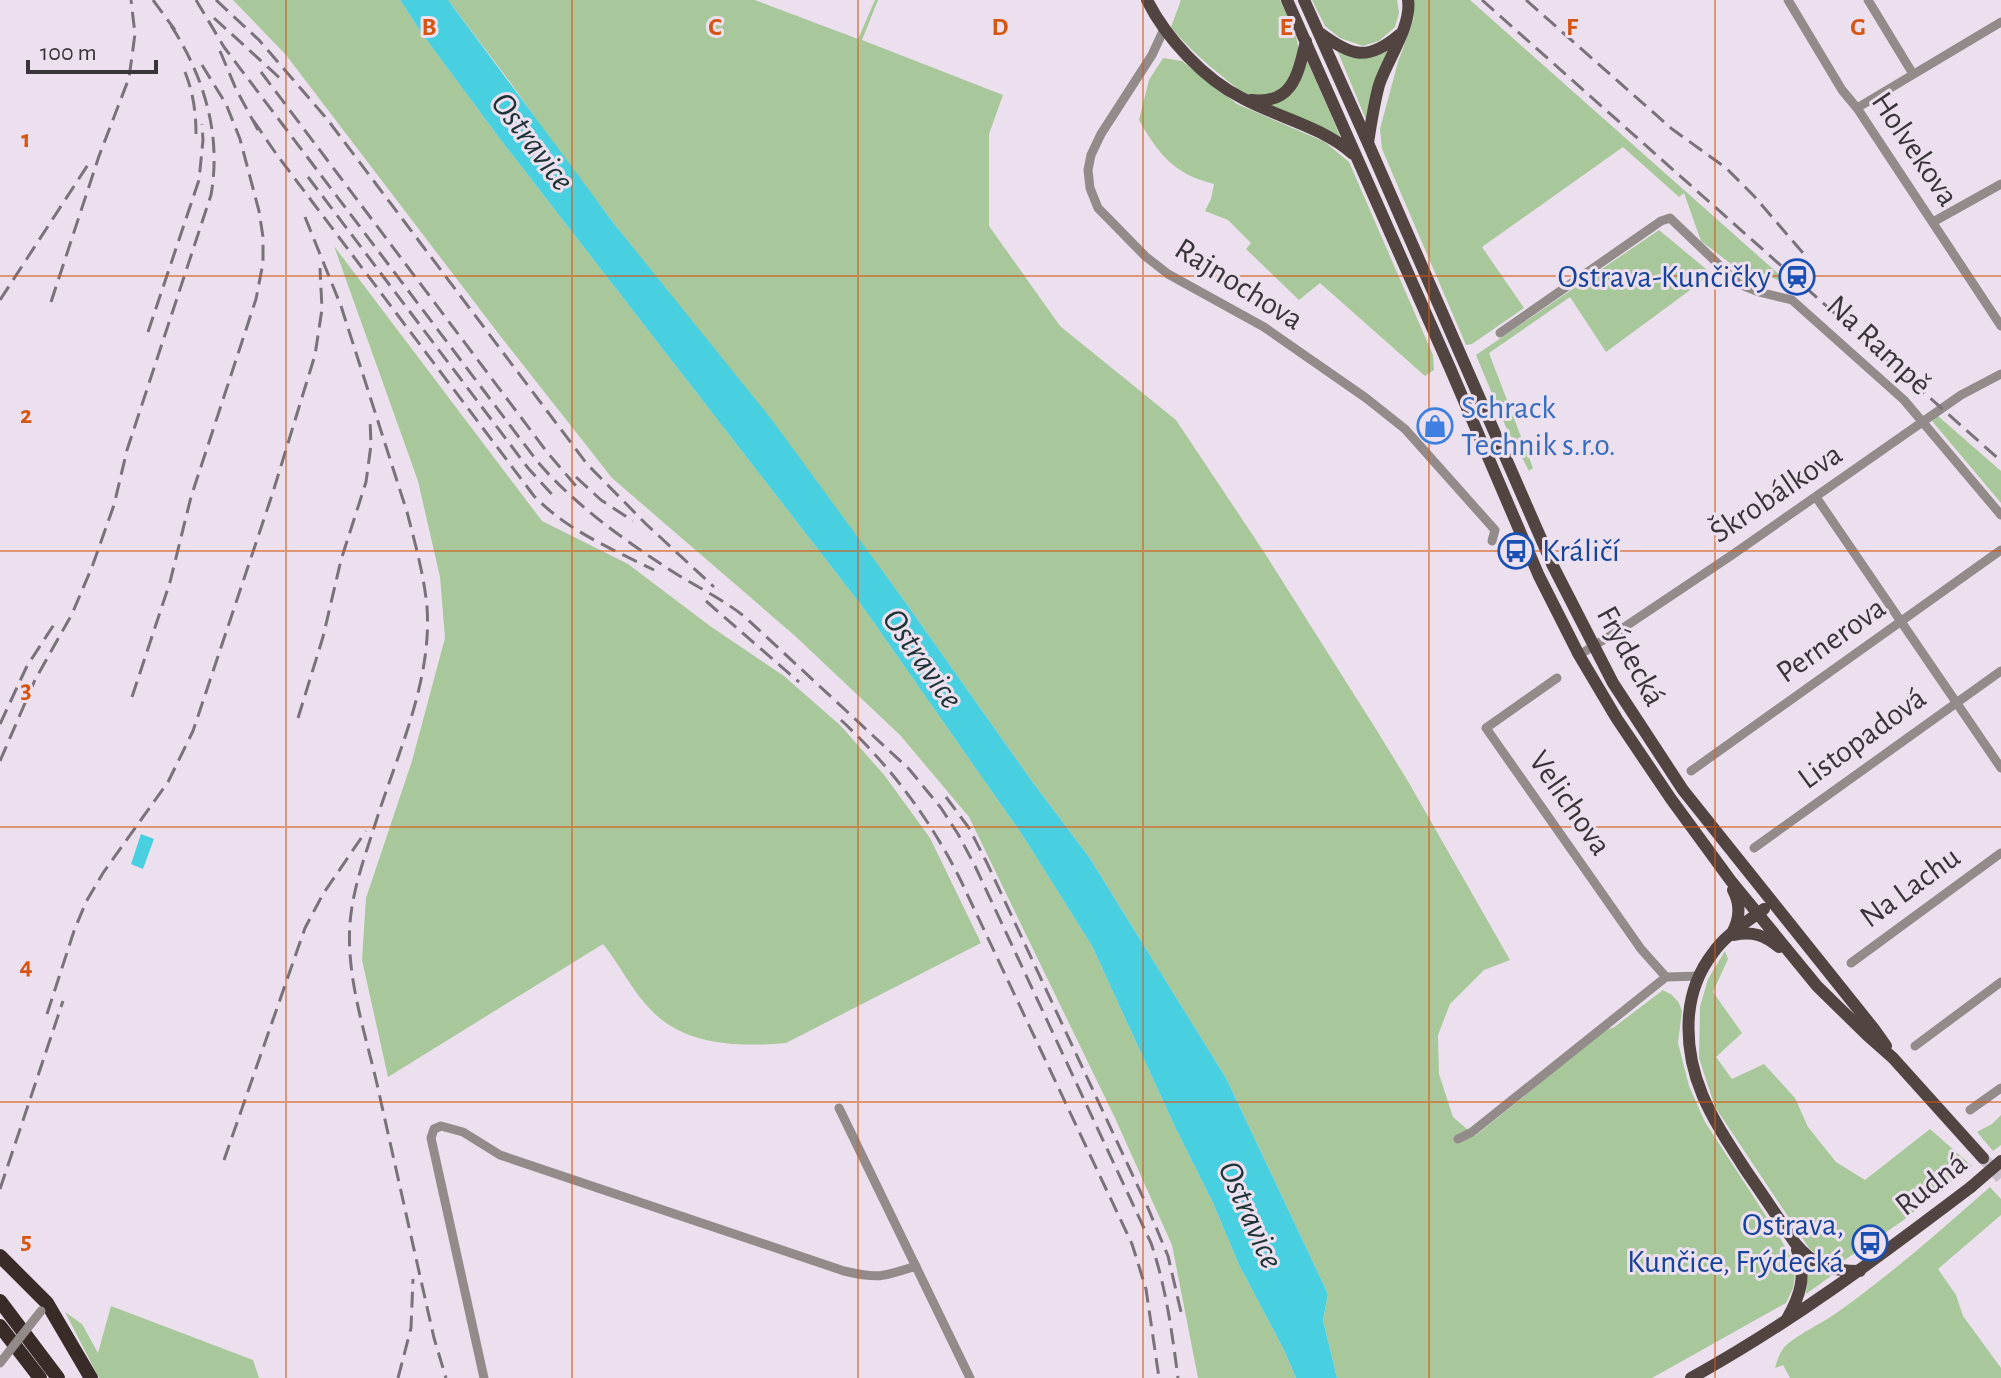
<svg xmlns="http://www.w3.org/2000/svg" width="2001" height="1378" font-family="'Alegreya Sans',sans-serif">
<rect width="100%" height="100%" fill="#ece0ee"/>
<!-- green -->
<path fill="#a8c89b" d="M233 0H400L423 35 500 139 865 610 1023 836 1092 946 1176 1129 1213 1203 1239 1265 1284 1350 1296 1378H1198L1172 1245 1115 1118 969 817 900 735 794 635 612 478 498 333 286 55Z
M448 0H755L858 39 875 0H878L862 40 1003 95 989 134V226L1060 326 1176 420 1264 552 1374 726 1409 783 1510 960 1484 970 1450 1004 1438 1035 1439 1074 1453 1117 1475 1136 1607 1029 1613 1028 1663 990 1672 995 1679 1003 1682 1011 1678 1043 1689 1086 1705 1122 1779 1236 1793 1261 1795 1274 1793 1288 1786 1303 1652 1378H1337L1323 1320 1328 1294 1226 1078 1089 857 1034 784 903 599 706 339 622 234 553 143 510 82Z
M1181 0H1280C1287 15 1296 30 1298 46 1300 71 1279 104 1250 96 1243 94 1235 86 1229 82 1208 65 1188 48 1171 27Z
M1312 0H1397L1399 13 1395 27 1379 41 1363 46 1340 38 1325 26Z
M1413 0H1470L1791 285 1765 275 1739 270 1701 241 1684 193 1679 197 1623 147 1482 247 1524 308 1472 344 1466 345 1382 149 1380 129 1398 62 1414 18Z
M1389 48 1367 122 1338 52C1360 60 1369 61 1389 48Z
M1163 58 1182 61 1237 104 1325 142 1349 162 1433 355 1434 370 1425 376 1320 283 1299 300 1246 249 1251 243 1228 220 1205 211 1211 199 1214 184C1174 174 1159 155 1139 120L1149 80Z
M1307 60 1341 138 1265 105Z
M1659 230 1712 274 1606 352 1570 297 1489 353 1533 468 1529 471 1505 425 1476 355Z
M334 246 542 521 628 564 710 626 784 676 841 726 885 776 930 838 981 943 786 1043C739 1047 685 1046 651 1010 632 991 620 965 603 944L388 1077 362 960 366 898 412 761 445 638 440 577 418 481Z
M1938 416 2001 471V503L1932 421Z
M1725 951 1728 959 1713 992 1742 1033 1716 1057 1732 1079 1764 1064 1795 1098 1808 1127 1836 1162 1865 1180 1930 1129 1972 1166 1901 1222 1840 1263 1822 1259 1809 1248 1715 1107 1699 1058 1700 1007 1708 979Z
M2001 1115V1145L1993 1151 1977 1132 1992 1124Z
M1990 1187 2001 1199V1215L1938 1269 1956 1295 1963 1316 2001 1368V1378H1790L1783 1365 1775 1368C1778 1358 1781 1348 1790 1342 1803 1332 1818 1325 1832 1316 1888 1277 1939 1232 1990 1187Z
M1809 1265 1831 1276 1806 1294Z
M111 1306 253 1360 259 1378H99L65 1312 82 1324 98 1353Z"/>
<!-- water -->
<path fill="#48cfe0" d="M400 0H448L615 225 772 420 903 599 1034 784 1089 857 1226 1078 1328 1294 1323 1320 1337 1378H1296L1284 1350 1239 1265 1213 1203 1176 1129 1092 946 1023 836 865 610 500 139 423 35Z
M141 834 154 839 143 869 131 864Z"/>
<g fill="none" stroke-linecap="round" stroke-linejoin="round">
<!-- major-tunnel -->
<path stroke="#c8beca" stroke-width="12" stroke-dasharray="12 6" stroke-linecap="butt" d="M1983 1158 2001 1178"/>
<!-- minor -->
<path stroke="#938b89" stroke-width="9" d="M1788 0 1842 90 1857 108 2001 326
M1868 0 1913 74
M1164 29 1152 55 1101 134 1091 155 1088 170 1090 188 1098 208 1145 256 1168 274 1264 327 1366 398 1405 429 1495 530 1492 541
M1857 108 2001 22
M1933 222 2001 184
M1500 333 1661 221 1670 218 1739 284 1759 292 1792 300 1904 400 2001 515
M1816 497 2001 768
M1579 655 1626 626 1732 555 1961 395 2001 374
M1557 678 1486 728 1641 949 1666 977
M1691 771 2001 550
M1754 848 2001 671
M1851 963 2001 853
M1915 1046 2001 982
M839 1108 970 1378
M1970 1110 2001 1088
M1458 1139 1472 1132 1666 977 1700 976
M484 1378 431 1138 434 1129 441 1126 463 1132 500 1155 844 1271C878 1279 883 1277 916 1266"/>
<!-- major -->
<path stroke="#514441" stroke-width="12" d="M1147 0C1166 38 1204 79 1242 98 1279 118 1321 126 1353 154
M1287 0 1450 368 1539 576 1579 655 1617 719 1671 799 1731 881 1817 986 1867 1035 1893 1058 1983 1158
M1304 0 1368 143 1553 566 1613 683 1683 790 1874 1029 1886 1046
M1320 33C1352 56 1367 62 1399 35
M1251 100C1293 105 1298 74 1306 41
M1368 143C1371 123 1374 104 1379 85 1387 60 1412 26 1408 0
M1764 909C1747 922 1725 935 1713 953 1699 971 1691 993 1689 1015 1684 1078 1714 1121 1747 1172 1763 1195 1779 1219 1795 1243 1814 1266 1830 1271 1860 1271
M1732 933C1740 919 1741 905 1733 890
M1734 935C1753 931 1764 935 1779 947
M1787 1319C1800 1296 1807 1276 1797 1250
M1691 1378C1791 1323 1880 1256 1971 1187"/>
<!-- highway -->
<path stroke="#392b28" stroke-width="14" d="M0 1256 47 1303 91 1378
M0 1301 58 1378
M0 1326 40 1378"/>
<!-- rail -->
<path stroke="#79727a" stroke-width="3" stroke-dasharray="16 8" stroke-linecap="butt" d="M153 0 175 30
M196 0 224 47 537 461C572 502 616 534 661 564 688 583 719 596 745 617L909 769 941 808 958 834 975 866 1151 1243C1166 1287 1172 1332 1178 1378
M216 0 259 40 327 119 587 464 646 524 714 587
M1482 0 2001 461
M1526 0 1672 129 1726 168 1754 196 1803 253
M214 18 282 80
M220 51 236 89 258 130
M185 72C193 92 196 112 196 134
M261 72 547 452 581 492
M253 120 277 155 534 496C568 531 612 549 654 570
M308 177 528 468 557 500
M305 217 341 306 407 512C415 543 424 575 427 607 432 677 401 746 379 812 368 848 353 885 350 923 346 977 365 1032 377 1084 396 1169 415 1254 434 1338L446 1378
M0 300 91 160
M51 302 99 156 129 78 135 34 131 0
M148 332 199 180 203 140 202 124
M576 477 601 500 633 521
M706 601 799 682
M132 697 170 582 191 497 256 299 263 263V237L259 211 240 139 226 104 202 65
M298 718 323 637 341 560 366 482 371 445 370 419
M841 720C891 767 931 820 961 881L1132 1244 1146 1289 1159 1378
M0 724 27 666 55 623
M0 761 35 680 72 614 92 567 114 505 127 450 211 195C222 133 203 73 168 21
M946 797 969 828 987 863 1148 1208 1168 1256 1181 1312
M47 1014 74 931 86 902 103 873 168 782 193 731 273 492 315 355 322 309 320 268
M224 1160 305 928 323 894 366 831
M0 1189 63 1001
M398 1378 411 1328 413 1279"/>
<!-- minor-bridge -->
<path stroke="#938b89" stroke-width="9" d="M0 1363 41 1311"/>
<!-- major-bridge -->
<path stroke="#514441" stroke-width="12" d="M1971 1187 2001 1161"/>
</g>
<!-- grid -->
<path fill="none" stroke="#d65510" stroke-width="2" stroke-opacity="0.55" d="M286 0V1378M572 0V1378M858 0V1378M1143 0V1378M1429 0V1378M1715 0V1378M0 276H2001M0 551H2001M0 827H2001M0 1102H2001"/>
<!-- icons -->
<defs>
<symbol id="station-ring" viewBox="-11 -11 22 22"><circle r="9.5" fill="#ece0ee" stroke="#1a4fb4" stroke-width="1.5"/><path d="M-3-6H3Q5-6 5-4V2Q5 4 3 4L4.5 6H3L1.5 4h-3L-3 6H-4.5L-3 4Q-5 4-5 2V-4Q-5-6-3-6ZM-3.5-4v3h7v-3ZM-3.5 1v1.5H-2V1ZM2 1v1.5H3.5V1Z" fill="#1a4fb4"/></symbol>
<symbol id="shop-ring" viewBox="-11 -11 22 22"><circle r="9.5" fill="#ece0ee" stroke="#3f7fe0" stroke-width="1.5"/><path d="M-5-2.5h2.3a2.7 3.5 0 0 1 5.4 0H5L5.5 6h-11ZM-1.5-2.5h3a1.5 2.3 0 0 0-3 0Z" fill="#3f7fe0"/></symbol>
<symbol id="bus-ring" viewBox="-11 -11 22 22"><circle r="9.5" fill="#ece0ee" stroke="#1a4fb4" stroke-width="1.5"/><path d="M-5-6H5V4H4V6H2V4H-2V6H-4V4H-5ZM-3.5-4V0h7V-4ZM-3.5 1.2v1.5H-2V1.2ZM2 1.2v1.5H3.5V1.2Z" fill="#1a4fb4"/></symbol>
</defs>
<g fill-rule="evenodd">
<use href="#station-ring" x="1777" y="257" width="40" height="40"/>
<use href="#shop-ring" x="1415" y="406" width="40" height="40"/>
<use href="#bus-ring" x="1496" y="531" width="40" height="40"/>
<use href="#bus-ring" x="1850" y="1223" width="40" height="40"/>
</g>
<g text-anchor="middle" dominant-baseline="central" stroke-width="6" stroke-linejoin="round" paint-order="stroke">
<!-- street labels -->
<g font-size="32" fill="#393439" stroke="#ece0ee">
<text transform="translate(1915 149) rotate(56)">Holvekova</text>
<text transform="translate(1239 284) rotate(32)">Rajnochova</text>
<text transform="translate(1879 345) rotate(43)">Na Rampě</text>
<text transform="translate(1776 493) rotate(-34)">Škrobálkova</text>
<text transform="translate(1831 640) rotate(-35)">Pernerova</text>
<text transform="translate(1631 656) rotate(61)">Frýdecká</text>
<text transform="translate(1862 738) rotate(-36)">Listopadová</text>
<text transform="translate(1570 803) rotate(55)">Velichova</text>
<text transform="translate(1910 887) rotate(-36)">Na Lachu</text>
<text transform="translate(1931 1184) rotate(-38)">Rudná</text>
</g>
<!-- transit labels -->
<g font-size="32" fill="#164399" stroke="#ece0ee" text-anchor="end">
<text x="1771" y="277">Ostrava-Kunčičky</text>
<text x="1542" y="551" text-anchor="start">Králičí</text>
<text x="1844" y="1225">Ostrava,<tspan x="1844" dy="37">Kunčice, Frýdecká</tspan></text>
</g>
<!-- shop labels -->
<g font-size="32" fill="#366cbe" stroke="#ece0ee" text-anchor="start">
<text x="1461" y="408">Schrack<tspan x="1461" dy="37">Technik s.r.o.</tspan></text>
</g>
<!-- water labels -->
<g font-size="34" font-style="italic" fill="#1d3437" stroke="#ece0ee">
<text transform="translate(532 142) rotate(53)">Ostravice</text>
<text transform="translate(922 659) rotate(55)">Ostravice</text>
<text transform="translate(1250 1215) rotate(66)">Ostravice</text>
</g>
</g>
<g font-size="26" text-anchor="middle" font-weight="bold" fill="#d65510" stroke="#ece0ee" stroke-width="6" stroke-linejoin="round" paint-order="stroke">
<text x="429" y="35">B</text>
<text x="715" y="35">C</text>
<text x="1000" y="35">D</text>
<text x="1286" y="35">E</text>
<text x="1572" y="35">F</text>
<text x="1858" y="35">G</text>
<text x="26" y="147">1</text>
<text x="26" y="423">2</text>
<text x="26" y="698">3</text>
<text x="26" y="974">4</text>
<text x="26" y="1249">5</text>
</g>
<!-- scale -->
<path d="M28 60v12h128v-12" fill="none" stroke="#393439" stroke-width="4"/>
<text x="40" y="60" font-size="24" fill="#393439" stroke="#ece0ee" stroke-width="6" paint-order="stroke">100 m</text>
</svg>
